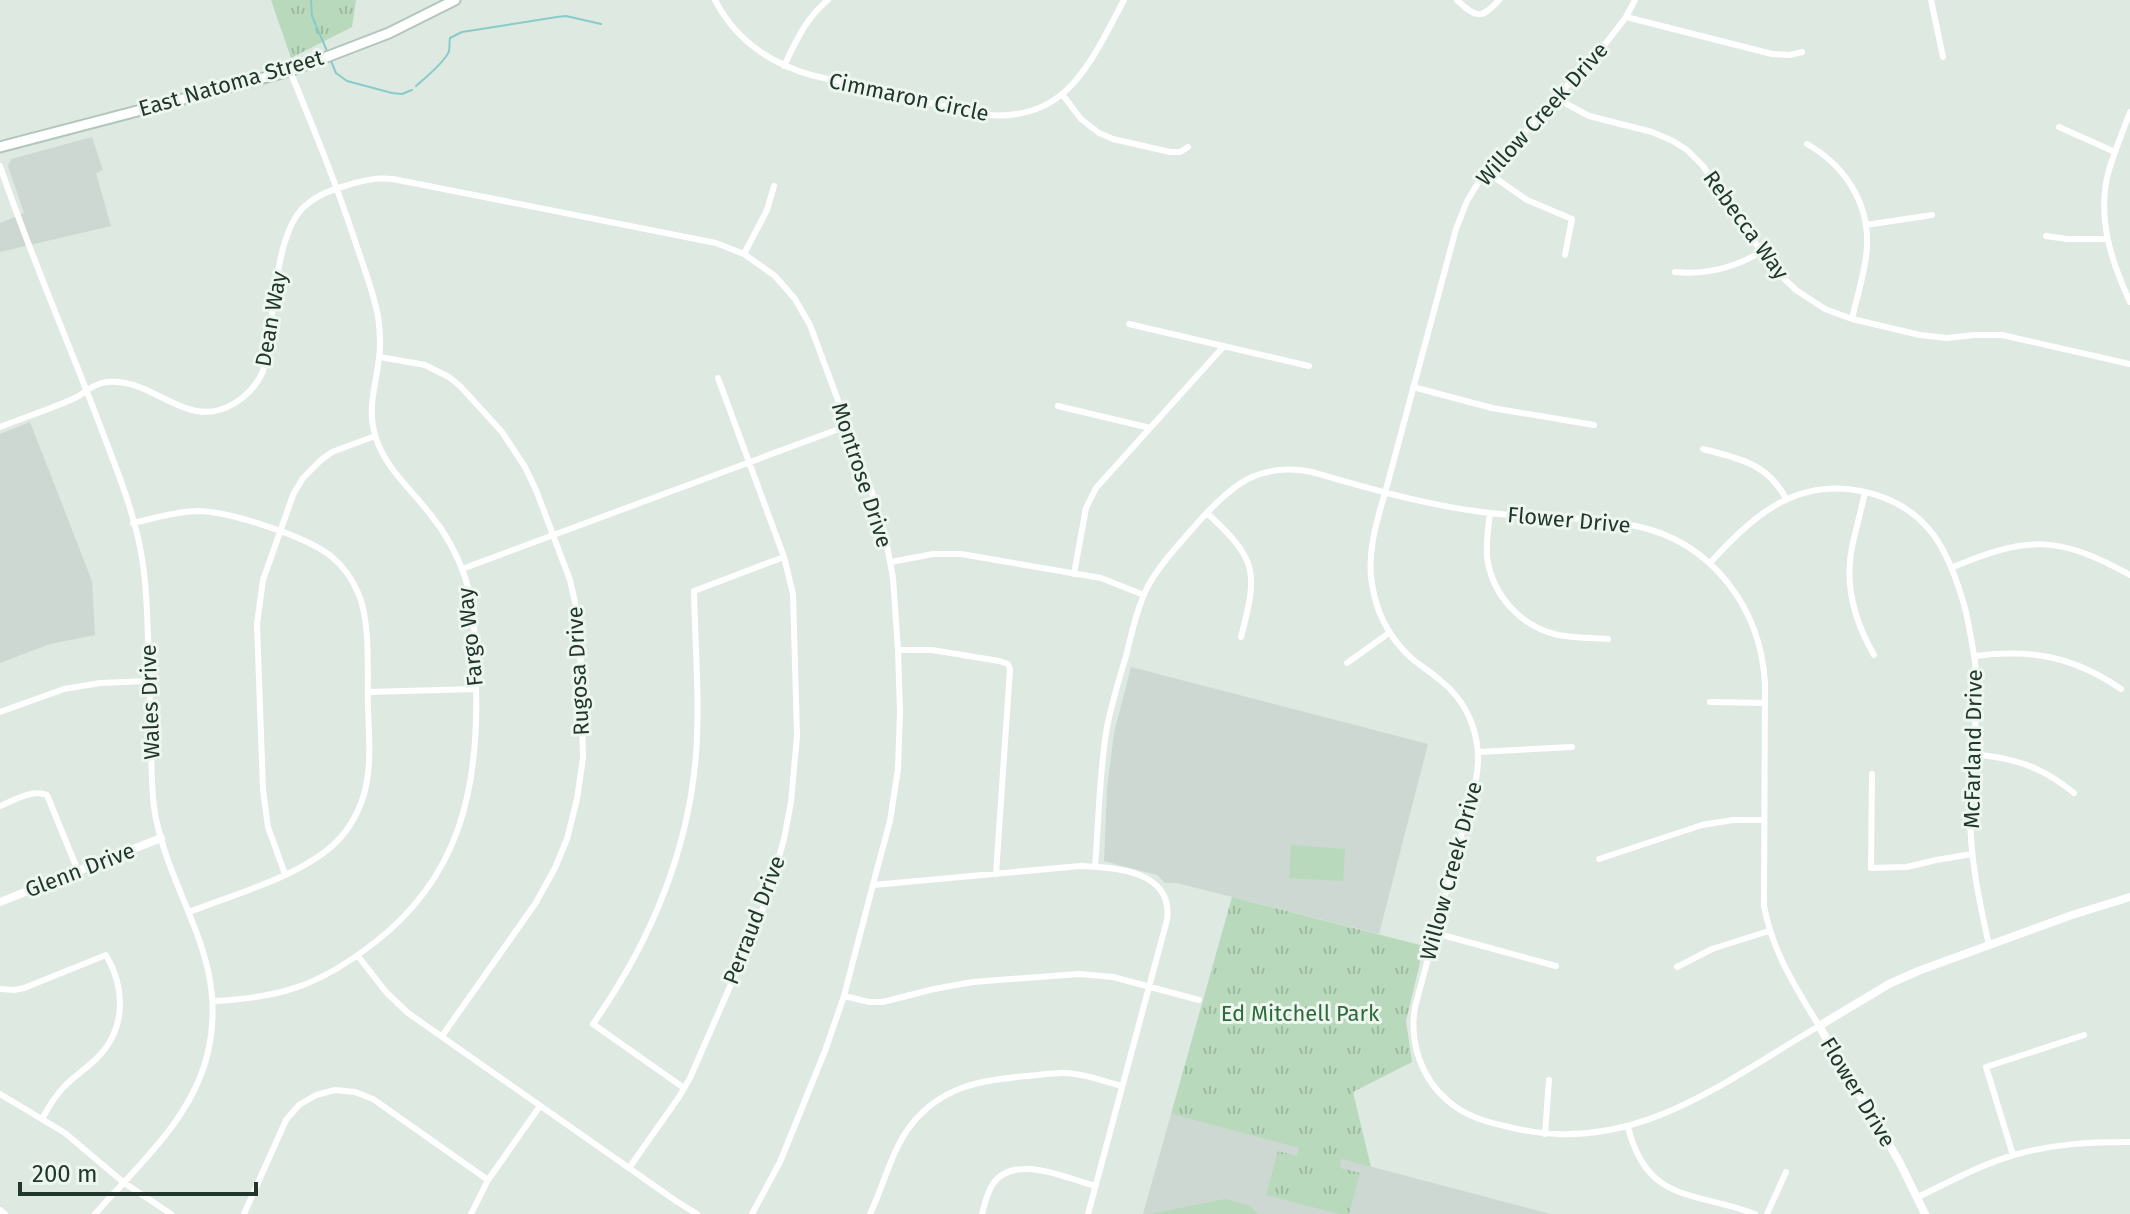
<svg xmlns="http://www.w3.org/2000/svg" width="2130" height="1214" font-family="'Fira Sans',sans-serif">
<defs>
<pattern id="park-tufts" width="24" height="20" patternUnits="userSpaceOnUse" patternTransform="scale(2)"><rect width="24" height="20" fill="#b8d9bb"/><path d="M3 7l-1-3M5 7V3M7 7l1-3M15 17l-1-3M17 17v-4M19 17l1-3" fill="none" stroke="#9ebba1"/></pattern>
</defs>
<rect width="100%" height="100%" fill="#dee9e2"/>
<!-- built -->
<path fill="#ccd8d1" d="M92 137 103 170 96 173 111 226 0 252V223L24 213 8 166 11 159Z
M30 422 92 581 95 635 50 644 0 663V434Z
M1131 667 1428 744 1379 934 1177 883H1165L1157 875 1104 861 1107 789 1114 733Z
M1171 1114 1551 1214H1143Z"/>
<!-- park -->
<path fill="url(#park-tufts)" d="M271 0H356L352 27 291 58Z
M1232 897 1424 946 1406 1021 1412 1062 1353 1092 1371 1167 1341 1159 1340 1168 1360 1173 1349 1214H1339L1266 1195 1278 1151 1297 1156 1299 1148 1171 1114Z"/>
<!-- garden -->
<path fill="#b8d9bb" d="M1291 845 1345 849 1343 881 1289 878Z
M1225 1199 1250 1206 1258 1214H1151Z"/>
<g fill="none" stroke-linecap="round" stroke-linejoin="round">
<!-- stream -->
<path stroke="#88cbca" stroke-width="2" d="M311 0 312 16 327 51
M331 61 336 73 347 81 392 93 402 94 412 90
M416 86C424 79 446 61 449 51 450 47 449 42 450 38L462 32 557 17 566 16 601 24"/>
<defs>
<path id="secondary" d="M0 147 290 71 389 33 455 0"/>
</defs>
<!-- secondary casing -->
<use href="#secondary" stroke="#b2c7bc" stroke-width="13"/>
<!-- minor -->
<path stroke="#fff" stroke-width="6" d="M715 0C735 39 769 63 811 75L978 114C1066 126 1089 65 1124 0
M1457 0C1476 18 1481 20 1499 0
M1931 0 1943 57
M1626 17 1772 54 1790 55 1802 52
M784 66C796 41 806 18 828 0
M1062 94 1081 119 1099 133 1113 139 1170 152H1180L1188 147
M1557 96 1567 104 1589 116 1652 132 1673 141 1687 150 1703 166 1771 266 1796 290 1825 309 1852 319 1920 335 1947 338 1974 335H2002L2130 364
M2130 112C2123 131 2115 150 2109 170 2096 216 2111 261 2130 302
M2059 127 2115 152
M1807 144C1844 165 1869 202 1867 246 1866 271 1857 295 1852 319
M0 166C29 251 64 332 96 415 112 458 131 502 140 547 146 577 147 608 148 638 149 674 150 711 151 747 152 771 151 796 156 819 174 903 229 961 208 1052 193 1118 138 1165 95 1214
M1487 172 1527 200 1572 219 1565 255
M1866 225 1932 215
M2046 236 2067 239H2107
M744 254 767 210 774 186
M1675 272C1706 275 1734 268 1761 252
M1129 324 1309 366
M380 357 425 365 449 377 460 386 502 432 525 467 536 490 570 580 575 602 580 632 583 758 577 799 567 839 555 868 535 904 442 1036
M1413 387 1492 408 1594 425
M1058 406 1150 428
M0 427C25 417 51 409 75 398 86 392 93 384 107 382 155 377 186 433 235 403 248 395 257 385 263 371 274 328 273 241 301 210 313 197 328 191 345 186 361 181 376 177 393 179L716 243 744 254 775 276 795 299 810 325 871 489 885 535 893 578 898 650 900 712 898 769 890 821 876 873 844 996 825 1051 780 1162 752 1214
M1703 449C1738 458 1769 464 1786 499
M1865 492C1861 511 1856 529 1852 547 1844 586 1855 622 1874 655
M1207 513C1258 560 1258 572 1241 637
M1490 513C1488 528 1486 542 1487 557 1492 595 1521 627 1558 635 1575 638 1592 638 1608 639
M133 523C155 518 177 511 199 511 231 512 305 536 331 556 343 566 353 580 359 595 371 625 367 676 368 710 370 757 374 798 341 837 309 874 235 894 189 912
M891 562 933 554H961L1101 578 1144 595
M1710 563C1752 517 1794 478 1861 491 1929 505 1950 552 1966 612 1971 636 1976 660 1977 684 1977 727 1970 770 1970 812 1970 857 1979 901 1989 945
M1953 567C2027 536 2058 535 2130 575
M462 569 847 426
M1074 574 1086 508 1096 488 1224 346
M898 650H932L999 661 1008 664 1010 669 996 874
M1975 656C2031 649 2073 656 2121 689
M1347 663 1389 633
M368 692 476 689
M1710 702 1765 703
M0 712 64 689 100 683 149 681
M1478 752 1572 747
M1973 754C2014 758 2041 766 2074 793
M1872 774 1871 868 1907 867 1936 860 1972 854
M0 806C15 800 32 789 47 795L78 871
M1599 859 1702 825 1733 820H1763
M1095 866C1099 820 1099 773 1107 727 1112 703 1119 679 1126 656 1132 632 1137 608 1148 586 1162 561 1182 541 1201 519 1234 483 1260 462 1312 472 1371 489 1429 506 1490 513 1538 519 1589 516 1636 526 1712 542 1761 608 1765 684L1764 906C1773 953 1795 986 1819 1026 1720 1084 1631 1158 1509 1127 1486 1122 1465 1116 1448 1101 1421 1078 1409 1042 1415 1007L1476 780C1483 742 1471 705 1441 681 1430 671 1418 665 1407 654 1388 635 1376 611 1372 584 1366 550 1379 515 1388 482L1456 229 1467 201 1478 183 1606 43 1626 17 1635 0
M285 874 268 827 263 790 257 624 263 580 293 495 303 478 321 460 332 452 375 436
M873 885 1080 866C1115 867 1174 871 1167 920L1088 1214
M1435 933 1556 966
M358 956 386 992 408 1013 676 1201 697 1214
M1677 967 1712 949 1769 931
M0 989 14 990 24 988 106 955C126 989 126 1030 96 1059 86 1069 73 1077 63 1088 54 1097 48 1108 42 1119
M844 996 869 1002H883L934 989 973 982 1079 974 1113 977 1199 1000
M213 1001C281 998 320 985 374 943 460 877 479 788 476 685 475 649 476 612 465 577 457 554 445 532 430 514 411 489 384 467 375 435 367 408 376 385 379 358 381 344 380 330 378 316 373 291 363 265 355 241 336 183 313 127 290 71
M684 1088 593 1024C649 944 688 853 696 755 700 701 695 645 694 591L784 557
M0 1094 65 1133 123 1182 171 1214
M1628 1127C1647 1204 1695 1191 1755 1214
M1545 1134 1549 1080
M2013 1155 1986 1067 2084 1035
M629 1168 679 1097 690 1078 759 920 774 875 784 839 791 802 797 736 793 594 784 557 718 378
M1918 1197C1949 1182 1980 1165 2014 1155 2052 1144 2090 1142 2130 1142
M0 1210 5 1214
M244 1214 286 1120 299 1105 316 1095 335 1090 355 1092 373 1099 488 1180
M471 1214 488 1180 540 1106
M870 1214C884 1185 891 1151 911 1125 942 1086 979 1081 1026 1076 1041 1075 1059 1071 1075 1074 1091 1076 1106 1082 1122 1086
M982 1214C985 1204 987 1192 993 1184 1014 1153 1067 1178 1095 1186
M1767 1214 1786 1172"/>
<!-- tertiary -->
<path stroke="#fff" stroke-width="8" d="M0 902 161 838
M1925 1214 1900 1163 1819 1026 1889 984 1918 971 2072 915 2130 897"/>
<!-- secondary -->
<use href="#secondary" stroke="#fff" stroke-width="9"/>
</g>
<g text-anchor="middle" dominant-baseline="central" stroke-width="6" stroke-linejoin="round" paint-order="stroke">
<!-- street labels -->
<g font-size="22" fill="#21372d" stroke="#eef6f0">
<text transform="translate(231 83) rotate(-16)">East Natoma Street</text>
<text transform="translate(909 97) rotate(12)">Cimmaron Circle</text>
<text transform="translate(1542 114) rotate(-48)">Willow Creek Drive</text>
<text transform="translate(1746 225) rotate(54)">Rebecca Way</text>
<text transform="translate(271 319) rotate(-80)">Dean Way</text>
<text transform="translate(862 475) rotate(72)">Montrose Drive</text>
<text transform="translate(1569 520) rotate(5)">Flower Drive</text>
<text transform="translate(470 637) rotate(-96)">Fargo Way</text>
<text transform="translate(578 671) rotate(-93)">Rugosa Drive</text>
<text transform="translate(150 702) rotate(-92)">Wales Drive</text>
<text transform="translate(1973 749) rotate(-89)">McFarland Drive</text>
<text transform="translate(80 870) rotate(-21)">Glenn Drive</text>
<text transform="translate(1451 871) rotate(-75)">Willow Creek Drive</text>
<text transform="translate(754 920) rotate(-69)">Perraud Drive</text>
<text transform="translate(1858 1092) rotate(59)">Flower Drive</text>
</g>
<!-- park labels -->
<g font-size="22" fill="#2e6b3b" stroke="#eef6f0">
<text x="1300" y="1013">Ed Mitchell Park</text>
</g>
</g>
<!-- scale -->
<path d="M20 1182v12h236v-12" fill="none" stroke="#21372d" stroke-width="4"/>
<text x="32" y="1182" font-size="24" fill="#21372d" stroke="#eef6f0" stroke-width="6" paint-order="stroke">200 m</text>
</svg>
